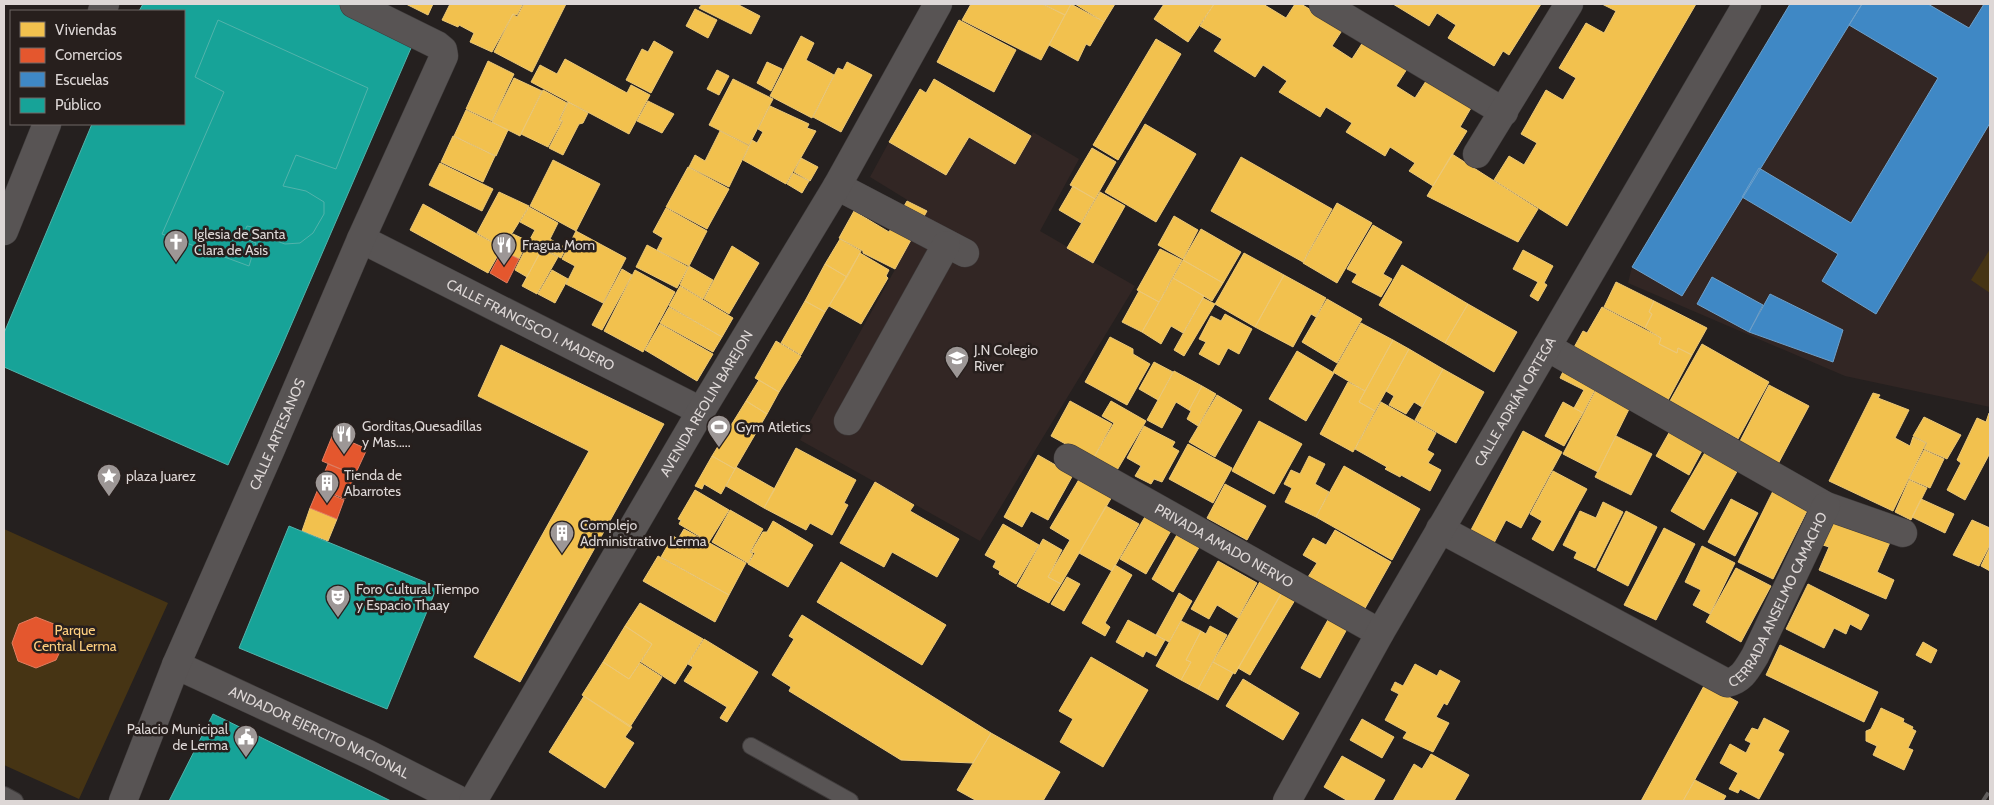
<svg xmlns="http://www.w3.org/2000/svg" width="1994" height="805" font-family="Cabin,sans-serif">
<rect width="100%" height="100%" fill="#25201f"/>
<!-- built -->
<path fill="#322624" d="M1790 4H1990V407L1845 376 1628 283 1632 267Z
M1033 132 1079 159 1040 231 1135 286 980 541 800 440 927 212 870 177 889 142 946 175 969 137 1015 164Z"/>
<!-- green -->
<path fill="#463414" d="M1990 249V293L1971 280Z
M4 529 168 603 79 799 4 765Z"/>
<!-- homes -->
<path fill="#f2c14e" stroke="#ecc877" d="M153 4H159L176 11H150Z
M205 4H294L405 57 389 91Z
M406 4H433L428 15Z
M450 4H523L517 15 513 14 492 52 470 42 474 33 459 25 458 27 442 20Z
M524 4H566L532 72 494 52 513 14 517 17Z
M702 4H737L760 16 751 34 699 8Z
M971 4H1042L1065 15 1041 60 962 20Z
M1043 4H1071L1065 15Z
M1071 4 1104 22 1090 46 1086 44 1078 61 1049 45Z
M1075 4H1115L1104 22Z
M1164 4H1214L1188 42 1154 19Z
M1214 4H1263L1286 18 1295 4H1301L1343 29 1332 46 1352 59 1363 42 1407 69 1396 86 1415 98 1426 81 1471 108 1460 127 1467 131 1433 186 1409 171 1415 163 1390 147 1385 156 1346 132 1352 123 1326 107 1320 117 1279 92 1287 81 1263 65 1255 77 1214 51 1222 39 1200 26Z
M1393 4H1541L1509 55 1503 51 1494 66 1448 38 1456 25 1437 13 1429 26Z
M1602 4H1696L1567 226 1494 180 1509 156 1524 165 1537 143 1521 134 1546 90 1563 100 1576 78 1559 68 1586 23 1604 33 1616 11Z
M695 9 717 20 708 38 686 26Z
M184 15 204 24 184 70Z
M959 20 1016 50 994 92 937 62Z
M801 36 814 43 806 60 834 75 812 118 770 96Z
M1156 39 1181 54 1118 160 1093 145Z
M654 41 673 52 651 93 626 80 642 49 648 52Z
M565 59 627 93 631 85 650 95 629 134 531 82 540 65 557 74Z
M488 61 514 74 492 121 466 109Z
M767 62 782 69 771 91 757 83Z
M847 62 872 75 841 132 813 117 838 68 843 70Z
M717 70 729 76 719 95 707 89Z
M514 78 542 91 520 136 492 122Z
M733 79 773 99 749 145 709 125Z
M934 79 1031 136 1015 164 969 137 946 175 889 142 920 89 926 93Z
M543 90 567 103 559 120 562 121 548 147 521 134Z
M648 101 674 114 662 133 637 121Z
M568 102 588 113 583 123 579 124 563 155 549 148 563 121 560 120Z
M770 106 809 124 807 128 816 131 786 184 743 160 752 140 757 143 763 132 758 129Z
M466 110 508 130 496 156 454 136Z
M1145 124 1196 154 1156 222 1105 192Z
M720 131 749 146 729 187 689 167 695 155 705 161Z
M453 136 495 156 483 182 441 162Z
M1092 148 1116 162 1095 199 1070 185Z
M1452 154 1538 209 1518 242 1427 196Z
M1241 157 1332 209 1303 262 1211 211Z
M801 158 818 167 810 181 794 172Z
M553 160 600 184 576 231 530 206Z
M440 163 493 189 482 211 429 185Z
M688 167 729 189 707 229 666 207Z
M793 173 809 181 802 193 787 184Z
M1073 186 1095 199 1081 223 1059 210Z
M499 192 529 206 503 248 477 233Z
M1100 192 1125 206 1093 263 1067 248Z
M907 201 927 211 895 269 863 253V251L839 238 854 211 889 232Z
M1337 203 1372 223 1337 283 1303 263Z
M423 204 502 248 488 273 410 230Z
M529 207 558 223 550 239 566 248 561 258 529 241 535 230 520 222Z
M666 208 707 231 689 266 657 250 663 238 653 232Z
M1174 216 1198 230 1183 259 1158 245Z
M1373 225 1402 242 1383 274 1392 279 1381 297 1352 282 1357 274 1347 269Z
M1201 229 1241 252 1223 283 1183 260Z
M576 231 626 258 603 303 566 284 575 266 562 259Z
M513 234 528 241 519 259 503 250Z
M840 239 861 251 847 277 825 264Z
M529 242 542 249 527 277 515 270Z
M647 245 688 267 677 288 636 267Z
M732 246 759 263 729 314 704 299Z
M542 249 558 257 537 294 522 286Z
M1160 249 1182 260 1159 302 1137 290Z
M1523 250 1553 266 1544 283 1547 285 1538 301 1530 296 1538 282 1513 269Z
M860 253 889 270 886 276 888 278 861 324 829 306Z
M1244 253 1284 275 1255 327 1215 304Z
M1183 260 1223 283 1212 301 1173 278Z
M825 264 847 277 825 312 805 301Z
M1402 265 1468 304 1445 343 1379 305Z
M689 266 713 280 703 299 680 285Z
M622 269 632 275 602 330 592 325Z
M552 270 568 279 555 303 538 294Z
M635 270 675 292 643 352 604 331Z
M1284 275 1326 298 1316 317 1311 314 1293 347 1255 327Z
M1173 278 1204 296 1183 333 1171 326 1161 344 1142 332Z
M1616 282 1654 301 1649 312 1652 314 1645 328 1604 307Z
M680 286 733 318 722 337 669 306Z
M1139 291 1159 302 1142 332 1122 322Z
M1203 298 1215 304 1184 356 1174 350Z
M1327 299 1362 319 1337 363 1302 342Z
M805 301 825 312 801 355 781 343Z
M1654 301 1707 328 1692 355 1678 348 1677 353 1659 344 1661 338 1645 328 1652 314 1649 312Z
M1468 304 1517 332 1494 372 1445 343Z
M669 307 722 337 713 352 660 323Z
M1602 307 1661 338 1659 344 1677 353 1678 348 1692 355 1667 402 1572 351 1583 331 1587 333Z
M1225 314 1252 329 1239 354 1228 348 1219 365 1199 354 1206 342 1199 339 1211 316 1221 321Z
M1361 323 1393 340 1365 391 1333 372Z
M660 324 713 354 697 381 645 350Z
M1110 337 1133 349V354L1150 364 1127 405 1085 382Z
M1393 340 1409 349 1375 411 1359 402Z
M776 341 801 356 779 392 755 378Z
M1702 344 1769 382 1738 439 1670 401Z
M501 345 664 424 520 682 474 657 589 451 478 396Z
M1409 349 1443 369 1422 407 1414 402 1406 414 1389 405 1394 396 1386 391Z
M1297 351 1334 373 1306 421 1269 399Z
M1154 362 1173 372 1158 400 1139 389Z
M1567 363 1600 380 1583 413 1574 408 1584 390 1560 378Z
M1443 369 1484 392 1456 443 1415 420Z
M1174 371 1202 386 1189 410 1176 402 1162 428 1147 420Z
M759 380 779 392 767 414 746 401Z
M1348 382 1365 391 1359 402 1375 411 1353 452 1320 434Z
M1599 384 1633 401 1598 472 1563 454Z
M1769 385 1809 406 1777 466 1738 445Z
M1202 386 1216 394 1198 426 1187 419 1191 411 1189 410Z
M1873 393 1880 395 1878 398 1909 410 1895 438 1910 446 1913 437 1926 443 1893 511 1829 481Z
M1217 395 1242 410 1215 457 1189 442Z
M746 401 767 414 735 469 712 456Z
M1070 401 1112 424 1093 459 1051 436Z
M1111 401 1146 421 1116 472 1093 459 1114 423 1102 416Z
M1381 402 1436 433 1427 450 1434 454 1428 463 1441 470 1430 491 1401 475 1400 477 1385 469 1387 467 1355 449Z
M1563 402 1583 413 1564 446 1545 436Z
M1989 413 1990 414V453L1965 500 1947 490 1961 463 1957 460 1977 418 1986 422Z
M1924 417 1961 435 1947 459 1924 449 1927 443 1913 436Z
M1259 421 1302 444 1274 494 1232 471Z
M1144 426 1175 442 1172 447 1179 451 1162 482 1154 479 1151 484 1135 476 1141 466 1127 458Z
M1523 431 1562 452 1521 528 1506 520 1494 543 1471 530Z
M1670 431 1703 449 1689 475 1656 456Z
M1616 436 1652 454 1631 495 1595 477Z
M1188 444 1232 468 1213 503 1169 479Z
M796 448 856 480 844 503 848 505 832 535 810 523 806 530 764 508Z
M1707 449 1739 468 1704 530 1671 511Z
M1924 450 1944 459 1930 488 1909 479Z
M1038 455 1073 475 1048 520 1031 511 1022 527 1004 517Z
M712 456 735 469 721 494 704 484 702 489 695 486Z
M1309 456 1325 464 1315 484 1329 492 1316 517 1285 502 1292 488 1284 484 1291 470 1300 474Z
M1344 466 1420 509 1392 560 1316 517Z
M736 467 775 489 764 508 726 486Z
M1553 471 1587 489 1553 551 1532 539 1542 521 1530 514Z
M1081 476 1113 495 1061 584 1048 577 1070 540 1050 528Z
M1909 480 1927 488 1911 520 1895 512Z
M875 482 914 505 910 511 959 539 937 577 892 552 884 567 840 543Z
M1225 484 1266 506 1247 540 1207 518Z
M695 490 729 510 709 542 679 524 681 520 678 519Z
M1773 491 1808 509 1773 579 1738 562Z
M1731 499 1758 513 1735 556 1708 542Z
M1921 499 1954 514 1945 533 1912 517Z
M1603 502 1623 512 1595 568 1574 558 1577 552 1563 545 1580 511 1596 518Z
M1106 506 1139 524 1112 571 1079 553Z
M310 508 337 519 328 541 302 531Z
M730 510 763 529 750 552 753 554 748 563 712 542Z
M1626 511 1657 527 1628 586 1597 570Z
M1146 515 1172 529 1146 574 1120 559Z
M1836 517 1891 540 1877 572 1894 580 1886 599 1819 570 1829 547 1823 545Z
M1972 520 1990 528V545L1979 566 1953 555Z
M773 521 813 545 788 587 748 564 755 553 751 552 763 532H767Z
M1003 524 1039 545 1016 584 999 574 1000 571 993 567 996 561 985 555Z
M1664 528 1695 544 1656 620 1624 605Z
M684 529 746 563 729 595 661 557 673 536 678 539Z
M1335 530 1391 562 1364 610 1308 577 1317 563 1303 555 1313 538 1326 545Z
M1179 531 1201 544 1173 592 1152 579Z
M1043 539 1062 550 1048 577 1061 584 1049 603 1017 586Z
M1702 546 1735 563 1710 614 1693 605 1701 590 1685 582Z
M1990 547V571L1981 566Z
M658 556 729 595 715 622 643 581Z
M1218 561 1257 583 1238 618 1217 605 1209 619 1191 609Z
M841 562 946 625 922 665 817 602Z
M1115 565 1132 575 1105 623 1110 627 1105 636 1082 623Z
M1736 568 1771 586 1741 642 1706 622Z
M1067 577 1080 584 1064 611 1051 604Z
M1262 578 1283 591 1235 674 1213 662Z
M1808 584 1869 615 1861 630 1850 624 1846 634 1834 628 1824 648 1786 629Z
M1282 592 1295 600 1250 675 1238 668Z
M1179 593 1192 601 1169 642 1156 635Z
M640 603 703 639 675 684 641 662 652 644 625 626Z
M802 615 991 733 973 763 901 760 789 691 791 687 772 675 794 639 789 636Z
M1329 618 1347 629 1320 678 1301 668Z
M1128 620 1165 640 1156 656 1146 651 1143 657 1116 642Z
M1181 621 1201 631 1186 660 1191 662 1181 680 1156 666Z
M625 626 652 644 629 679 603 662Z
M1210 626 1227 635 1198 689 1181 680 1191 662 1186 660 1201 631 1206 634Z
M704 639 758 672 727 722 720 718 727 707 684 681 693 667 688 664Z
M1923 642 1937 650 1931 663 1916 655Z
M1780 645 1878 692 1864 722 1766 675Z
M1091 657 1148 690 1103 767 1060 742 1073 719 1059 711Z
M603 662 629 679 640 663 662 677 630 727 582 695Z
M1213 662 1233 673 1218 700 1198 689Z
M1415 664 1437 676 1440 670 1460 681 1447 705 1444 703 1436 717 1449 723 1433 752 1403 738 1407 732 1385 720 1399 694 1391 690 1395 682 1403 686Z
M1243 679 1299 713 1283 740 1226 706Z
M1705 684 1738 702 1683 801H1641Z
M584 696 632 727 625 737 634 743 605 788 549 752Z
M1881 708 1904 719 1903 722 1913 727 1912 729 1916 731 1908 748 1913 750 1904 770 1873 755 1877 746 1866 741V731L1871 729Z
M1764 718 1789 731 1778 751 1784 754 1759 799 1740 789 1738 793 1729 789 1738 773 1720 763 1730 744 1746 753 1751 743 1745 740 1752 728 1758 730Z
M1362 719 1394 737 1382 758 1350 740Z
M991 733 1060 772 1043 801H977L957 790Z
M1431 754 1469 775 1454 801H1393L1414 764 1422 769Z
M1342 756 1385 780 1373 801H1348L1324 787Z
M1695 780 1726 796 1723 801H1683Z"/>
<!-- shops -->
<path fill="#e4572e" stroke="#e27d60" d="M502 251 519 259 507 283 490 273Z
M333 434 367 449 355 475 322 461Z
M328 464 355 475 345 499 318 488Z
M318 489 344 500 337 519 310 508Z
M36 617 54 624 64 643 56 660 36 668 18 661 12 643 19 624Z"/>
<!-- schools -->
<path fill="#3f88c5" stroke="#6ea0ca" d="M1790 4H1862L1682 296 1632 267Z
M1862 4H1928L1969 28 1984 4H1990V123L1876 314 1822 281 1838 254 1742 197 1759 168 1851 223 1938 78 1849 25Z
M1712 277 1763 305 1749 332 1697 304Z
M1770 294 1843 330 1833 362 1749 332Z"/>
<!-- public -->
<path fill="#17a398" stroke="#52b3ab" d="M143 4H339L414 41 279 353 228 465 4 367V333L92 124H184V11H139Z
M218 20 368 88 336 169 296 155 283 186 306 191 324 202V214L313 233 300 243 285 244 274 240 257 228 247 226 242 237 256 243 249 266 162 234 224 92 195 77Z
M289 526 437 587 387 709 239 648Z
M213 714 391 801H169Z"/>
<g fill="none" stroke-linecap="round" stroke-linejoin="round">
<defs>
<path id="lane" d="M751 746 850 801
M4 795 15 801"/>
<g id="street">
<path d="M1323 4 1504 112"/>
<path d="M1477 154 1569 4"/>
<path d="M837 186 965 253"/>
<path id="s1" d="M361 239 701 411"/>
<path d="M1547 347 1826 506 1903 533"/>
<path d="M848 421 946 245"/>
<path id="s2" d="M1068 458 1380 633"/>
<path id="s3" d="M1440 529 1727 683C1742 680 1747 669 1755 656L1826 506"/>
<path id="s4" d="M176 665 368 754 457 799 458 801"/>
<path id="s5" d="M123 801 176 665 271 449 361 239 444 56 443 50 437 45 354 4"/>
<path id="s6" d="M1287 801 1380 633 1747 4"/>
</g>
<g id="secondary">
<path d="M102 11 105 4"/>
<path d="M4 231 47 124"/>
<path id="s7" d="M473 801 701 411 837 186 938 4"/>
</g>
</defs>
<!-- lane casing -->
<use href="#lane" stroke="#3f3b3b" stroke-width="18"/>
<!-- street casing -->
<use href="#street" stroke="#3f3b3b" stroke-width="29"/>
<!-- secondary casing -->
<use href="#secondary" stroke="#3f3b3b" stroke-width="29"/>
<!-- lane -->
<use href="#lane" stroke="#585454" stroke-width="16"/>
<!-- street -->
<use href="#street" stroke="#585454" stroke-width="28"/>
<!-- secondary -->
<use href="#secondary" stroke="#585454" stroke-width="28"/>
<!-- rail -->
<path stroke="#615e5d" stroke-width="4" stroke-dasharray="10 5" stroke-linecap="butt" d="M1983 801 1990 790"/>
</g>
<!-- icons -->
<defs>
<symbol id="church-pin" viewBox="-11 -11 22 30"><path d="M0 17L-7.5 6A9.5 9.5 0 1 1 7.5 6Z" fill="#9d9796" stroke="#271f1d"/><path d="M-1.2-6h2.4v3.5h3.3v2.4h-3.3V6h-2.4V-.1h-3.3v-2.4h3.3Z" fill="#fff"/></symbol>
<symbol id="restaurant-pin" viewBox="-11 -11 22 30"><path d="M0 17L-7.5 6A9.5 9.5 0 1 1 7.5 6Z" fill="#9d9796" stroke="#271f1d"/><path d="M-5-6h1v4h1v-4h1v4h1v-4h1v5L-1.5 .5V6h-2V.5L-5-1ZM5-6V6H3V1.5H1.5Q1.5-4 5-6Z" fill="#fff"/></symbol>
<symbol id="school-pin" viewBox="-11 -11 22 30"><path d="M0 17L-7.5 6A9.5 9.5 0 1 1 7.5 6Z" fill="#9d9796" stroke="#271f1d"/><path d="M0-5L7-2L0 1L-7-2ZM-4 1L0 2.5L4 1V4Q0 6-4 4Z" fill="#fff"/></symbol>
<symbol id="stadium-pin" viewBox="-11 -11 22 30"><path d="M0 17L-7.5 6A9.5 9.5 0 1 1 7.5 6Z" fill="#9d9796" stroke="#271f1d"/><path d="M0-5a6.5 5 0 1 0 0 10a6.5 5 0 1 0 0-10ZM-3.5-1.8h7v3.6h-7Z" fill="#fff"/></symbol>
<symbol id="sight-pin" viewBox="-11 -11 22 30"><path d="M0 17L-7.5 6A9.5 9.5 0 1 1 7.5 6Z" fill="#9d9796" stroke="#271f1d"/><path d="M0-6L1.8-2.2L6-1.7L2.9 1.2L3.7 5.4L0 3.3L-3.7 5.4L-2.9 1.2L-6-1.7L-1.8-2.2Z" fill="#fff"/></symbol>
<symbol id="building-pin" viewBox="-11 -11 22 30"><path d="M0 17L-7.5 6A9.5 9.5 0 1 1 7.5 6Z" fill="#9d9796" stroke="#271f1d"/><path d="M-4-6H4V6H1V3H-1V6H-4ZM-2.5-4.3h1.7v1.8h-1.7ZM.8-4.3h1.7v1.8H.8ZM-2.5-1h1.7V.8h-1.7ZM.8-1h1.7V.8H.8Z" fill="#fff"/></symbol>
<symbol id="theatre-pin" viewBox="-11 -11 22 30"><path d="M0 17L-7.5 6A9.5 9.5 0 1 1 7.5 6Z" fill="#9d9796" stroke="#271f1d"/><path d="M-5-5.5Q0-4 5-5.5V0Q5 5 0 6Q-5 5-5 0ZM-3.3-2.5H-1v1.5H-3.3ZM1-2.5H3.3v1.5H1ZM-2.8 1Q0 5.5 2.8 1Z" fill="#fff"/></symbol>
<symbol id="civic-pin" viewBox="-11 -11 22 30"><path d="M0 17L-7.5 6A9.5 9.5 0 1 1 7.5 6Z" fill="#9d9796" stroke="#271f1d"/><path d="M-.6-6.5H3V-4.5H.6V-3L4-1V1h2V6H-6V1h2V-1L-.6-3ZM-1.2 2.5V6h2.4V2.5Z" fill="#fff"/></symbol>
</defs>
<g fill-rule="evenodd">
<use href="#church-pin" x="162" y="228" width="28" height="38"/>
<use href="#restaurant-pin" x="490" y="231" width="28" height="38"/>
<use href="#school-pin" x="943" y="344" width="28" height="38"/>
<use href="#stadium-pin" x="705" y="413" width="28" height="38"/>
<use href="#restaurant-pin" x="330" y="420" width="28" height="38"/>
<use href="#sight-pin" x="95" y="462" width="28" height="38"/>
<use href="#building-pin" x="313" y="469" width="28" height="38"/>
<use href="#building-pin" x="548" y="519" width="28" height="38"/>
<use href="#theatre-pin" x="324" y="583" width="28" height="38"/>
<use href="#civic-pin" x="232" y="723" width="28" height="38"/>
</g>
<g text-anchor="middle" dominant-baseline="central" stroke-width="5" stroke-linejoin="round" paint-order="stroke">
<!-- poi labels -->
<g font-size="14" fill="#ddd7d6" stroke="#271f1d" text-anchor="start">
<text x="194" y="234">Iglesia de Santa<tspan x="194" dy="16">Clara de Asis</tspan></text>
<text x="522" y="245">Fragua Mom</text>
<text x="974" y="350">J.N Colegio<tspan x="974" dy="16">River</tspan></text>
<text x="362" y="426">Gorditas,Quesadillas<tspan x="362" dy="16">y Mas.....</tspan></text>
<text x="736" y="427">Gym Atletics</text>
<text x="344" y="475">Tienda de<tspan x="344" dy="16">Abarrotes</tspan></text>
<text x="126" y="476">plaza Juarez</text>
<text x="580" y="525">Complejo<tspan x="580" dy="16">Administrativo Lerma</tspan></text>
<text x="356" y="589">Foro Cultural Tiempo<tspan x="356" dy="16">y Espacio Thaay</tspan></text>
<text x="228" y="729" text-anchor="end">Palacio Municipal<tspan x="228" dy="16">de Lerma</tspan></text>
</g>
<!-- street labels -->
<g font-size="14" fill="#ddd7d6" stroke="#271f1d">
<text stroke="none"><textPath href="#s1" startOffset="190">CALLE FRANCISCO I. MADERO</textPath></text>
<text stroke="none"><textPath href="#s6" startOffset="460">CALLE ADRIÁN ORTEGA</textPath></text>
<text stroke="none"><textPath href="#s7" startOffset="461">AVENIDA REOLIN BAREJON</textPath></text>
<text stroke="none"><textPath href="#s5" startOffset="398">CALLE ARTESANOS</textPath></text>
<text stroke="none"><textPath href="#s2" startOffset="179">PRIVADA AMADO NERVO</textPath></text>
<text stroke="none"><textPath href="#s3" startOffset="426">CERRADA ANSELMO CAMACHO</textPath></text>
<text stroke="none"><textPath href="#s4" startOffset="158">ANDADOR EJERCITO NACIONAL</textPath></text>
</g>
<!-- park labels -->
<g font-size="14" fill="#ffd07f" stroke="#271f1d">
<text x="75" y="630">Parque<tspan x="75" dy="16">Central Lerma</tspan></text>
</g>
</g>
<!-- border -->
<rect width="1994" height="805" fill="none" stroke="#ddd7d6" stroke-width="10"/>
<!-- legend -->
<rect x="10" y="10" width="175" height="115" fill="#271f1d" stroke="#706967"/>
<rect x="20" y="22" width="25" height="15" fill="#f2c14e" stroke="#706967"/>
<text x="55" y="35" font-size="15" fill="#ddd7d6">Viviendas</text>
<rect x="20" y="48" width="25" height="15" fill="#e4572e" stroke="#706967"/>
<text x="55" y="60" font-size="15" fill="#ddd7d6">Comercios</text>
<rect x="20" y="72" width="25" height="15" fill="#3f88c5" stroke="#706967"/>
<text x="55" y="85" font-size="15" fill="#ddd7d6">Escuelas</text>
<rect x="20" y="98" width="25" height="15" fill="#17a398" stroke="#706967"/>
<text x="55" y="110" font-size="15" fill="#ddd7d6">Público</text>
</svg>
